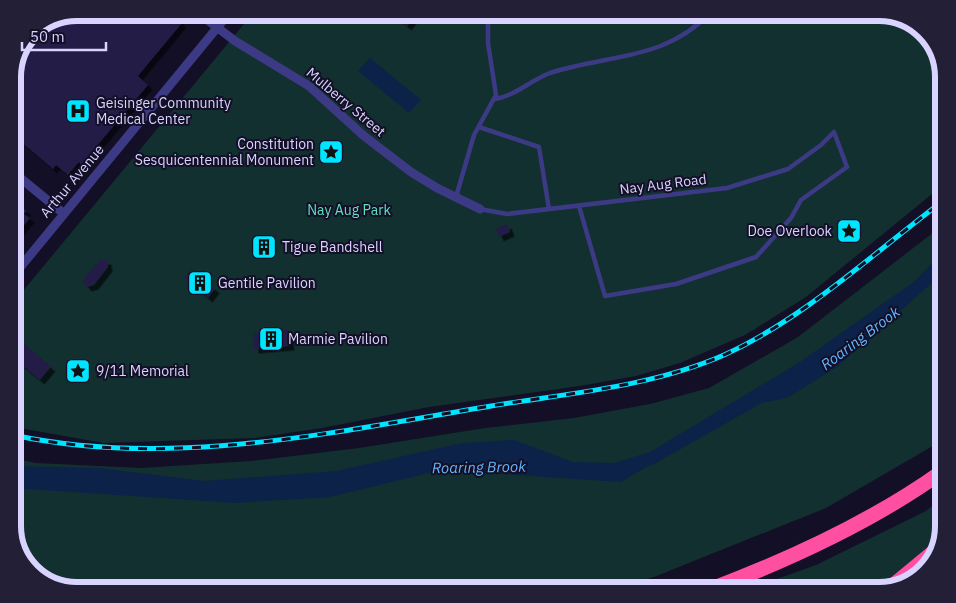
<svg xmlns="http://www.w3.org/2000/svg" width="956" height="603" font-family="'IBM Plex Sans',sans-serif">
<defs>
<filter id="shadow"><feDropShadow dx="4.5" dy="4.5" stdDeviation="0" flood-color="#0009"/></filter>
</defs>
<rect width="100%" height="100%" fill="#130f26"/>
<!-- green -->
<path fill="#12302f" d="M879 12 914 23 935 45 943 73V185L806 297 745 335 680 363 636 376 580 386 429 407 322 428 255 438 104 443 13 427V303L253 13Z
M943 225V440L826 508 654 577 605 590H77L42 580 21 558 13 530V458L36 463 141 468 251 461 359 448 485 428 574 418 650 404 709 388 798 337Z
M943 497V526L933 561 911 582 879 590H746L816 565 926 511Z"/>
<!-- water -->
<path fill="#0c2248" d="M370 58 421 100 409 113 358 71Z
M943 252V273L837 367 787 398 752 405 621 482 441 470 330 497 235 503 13 488V466L99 468 204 481 336 471 462 443 514 440 573 462 614 463 650 452 800 362 915 281Z"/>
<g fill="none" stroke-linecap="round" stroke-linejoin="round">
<!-- stream -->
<path stroke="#0c2248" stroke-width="3" d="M651 464 759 403"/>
</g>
<!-- building -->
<path fill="#241b47" filter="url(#shadow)" d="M77 12H169L182 23 138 76 148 85 81 165 79 162 68 175 56 165 53 169 13 135V73L32 31Z
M391 12H418L407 26Z
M13 200 27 211 24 214 30 218 13 239Z
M507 224 510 232 499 237 496 229Z
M256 246a8 8 0 1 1 16 0a8 8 0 1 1-16 0Z
M100 260H107L108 267 94 285 87 287 83 282 84 278Z
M192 269 215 289 208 298 184 278Z
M288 330 290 346 254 349 253 333Z
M13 335 51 367 40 380 13 358Z"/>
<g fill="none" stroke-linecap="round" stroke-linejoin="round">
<!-- lane -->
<path stroke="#3d3a85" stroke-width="4.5" d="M495 99C515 96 531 80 550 73 609 54 665 61 711 12
M479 127 539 147 549 209
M456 197 474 135 496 95 488 43V12
M480 209 507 214 727 188 788 169 821 145 834 132 847 167 801 200 791 218 756 257 676 284 605 296 579 206"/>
<!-- street -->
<path stroke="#3d3a85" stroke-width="9" d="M197 12 235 41 309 86 364 136 411 172 437 188 480 209
M13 172 63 213
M13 276 230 12"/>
<!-- highway -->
<path stroke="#ff4fa3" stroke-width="15" d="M890 588 936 550
M709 590C791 559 872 522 943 471"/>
<defs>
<path id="rail" d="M13 435C172 469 333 432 491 406 569 393 651 387 724 355 805 318 872 254 943 201"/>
</defs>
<!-- rail casing -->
<use href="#rail" stroke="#00e5ff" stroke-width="5"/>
<!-- rail -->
<use href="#rail" stroke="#130f26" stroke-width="3" stroke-dasharray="9" stroke-linecap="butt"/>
</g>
<!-- icons -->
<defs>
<symbol id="hospital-square" viewBox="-11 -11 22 22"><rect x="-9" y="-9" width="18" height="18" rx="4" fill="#00e5ff" stroke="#130f26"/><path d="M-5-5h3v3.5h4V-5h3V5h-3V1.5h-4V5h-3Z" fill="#111"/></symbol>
<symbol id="sight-square" viewBox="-11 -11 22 22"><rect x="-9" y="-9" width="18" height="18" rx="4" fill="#00e5ff" stroke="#130f26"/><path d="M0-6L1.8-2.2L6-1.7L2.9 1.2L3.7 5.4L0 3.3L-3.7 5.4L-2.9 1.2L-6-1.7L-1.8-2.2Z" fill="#111"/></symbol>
<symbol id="building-square" viewBox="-11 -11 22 22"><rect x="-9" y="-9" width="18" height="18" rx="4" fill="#00e5ff" stroke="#130f26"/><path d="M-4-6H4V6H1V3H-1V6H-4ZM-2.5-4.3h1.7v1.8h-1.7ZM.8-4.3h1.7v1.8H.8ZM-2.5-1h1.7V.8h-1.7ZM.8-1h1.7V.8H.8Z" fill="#111"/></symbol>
</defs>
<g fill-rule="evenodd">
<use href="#hospital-square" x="64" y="97" width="28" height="28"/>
<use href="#sight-square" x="317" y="138" width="28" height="28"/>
<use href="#sight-square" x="835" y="217" width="28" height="28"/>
<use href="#building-square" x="250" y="233" width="28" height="28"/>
<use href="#building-square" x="186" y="269" width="28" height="28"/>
<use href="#building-square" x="257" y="325" width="28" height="28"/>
<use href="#sight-square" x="64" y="357" width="28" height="28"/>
</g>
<g text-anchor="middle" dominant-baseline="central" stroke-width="4" stroke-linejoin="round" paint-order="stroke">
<!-- street labels -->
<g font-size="14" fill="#d9d4ff" stroke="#130f26">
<text transform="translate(346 102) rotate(40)">Mulberry Street</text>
<text transform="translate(72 181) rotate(-50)">Arthur Avenue</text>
<text transform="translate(663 184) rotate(-7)">Nay Aug Road</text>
</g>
<!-- poi labels -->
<g font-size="14" fill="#d9d4ff" stroke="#130f26" text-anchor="start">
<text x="96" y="103">Geisinger Community<tspan x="96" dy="16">Medical Center</tspan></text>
<text x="314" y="144" text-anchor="end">Constitution<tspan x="314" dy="16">Sesquicentennial Monument</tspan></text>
<text x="832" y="231" text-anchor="end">Doe Overlook</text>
<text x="282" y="247">Tigue Bandshell</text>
<text x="218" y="283">Gentile Pavilion</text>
<text x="288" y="339">Marmie Pavilion</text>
<text x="96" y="371">9/11 Memorial</text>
</g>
<!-- park labels -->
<g font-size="14" fill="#5fe0c0" stroke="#130f26">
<text x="349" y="210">Nay Aug Park</text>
</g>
<!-- water labels -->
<g font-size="15" font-style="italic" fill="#62b6ff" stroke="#130f26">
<text transform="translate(860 338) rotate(-37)">Roaring Brook</text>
<text transform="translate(479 467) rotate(-1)">Roaring Brook</text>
</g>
</g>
<!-- crop -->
<path d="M0 0H956V603H0ZM77 21H879A56 56 0 0 1 935 77V526A56 56 0 0 1 879 582H77A56 56 0 0 1 21 526V77A56 56 0 0 1 77 21Z" fill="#231f37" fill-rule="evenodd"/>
<path fill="none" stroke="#d9d4ff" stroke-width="6" d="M77 21H879A56 56 0 0 1 935 77V526A56 56 0 0 1 879 582H77A56 56 0 0 1 21 526V77A56 56 0 0 1 77 21Z"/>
<!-- scale -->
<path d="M22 42v8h84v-8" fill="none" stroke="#d9d4ff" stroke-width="2.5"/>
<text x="30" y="42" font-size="15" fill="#d9d4ff" stroke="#130f26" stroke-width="4" paint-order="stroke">50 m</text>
</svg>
